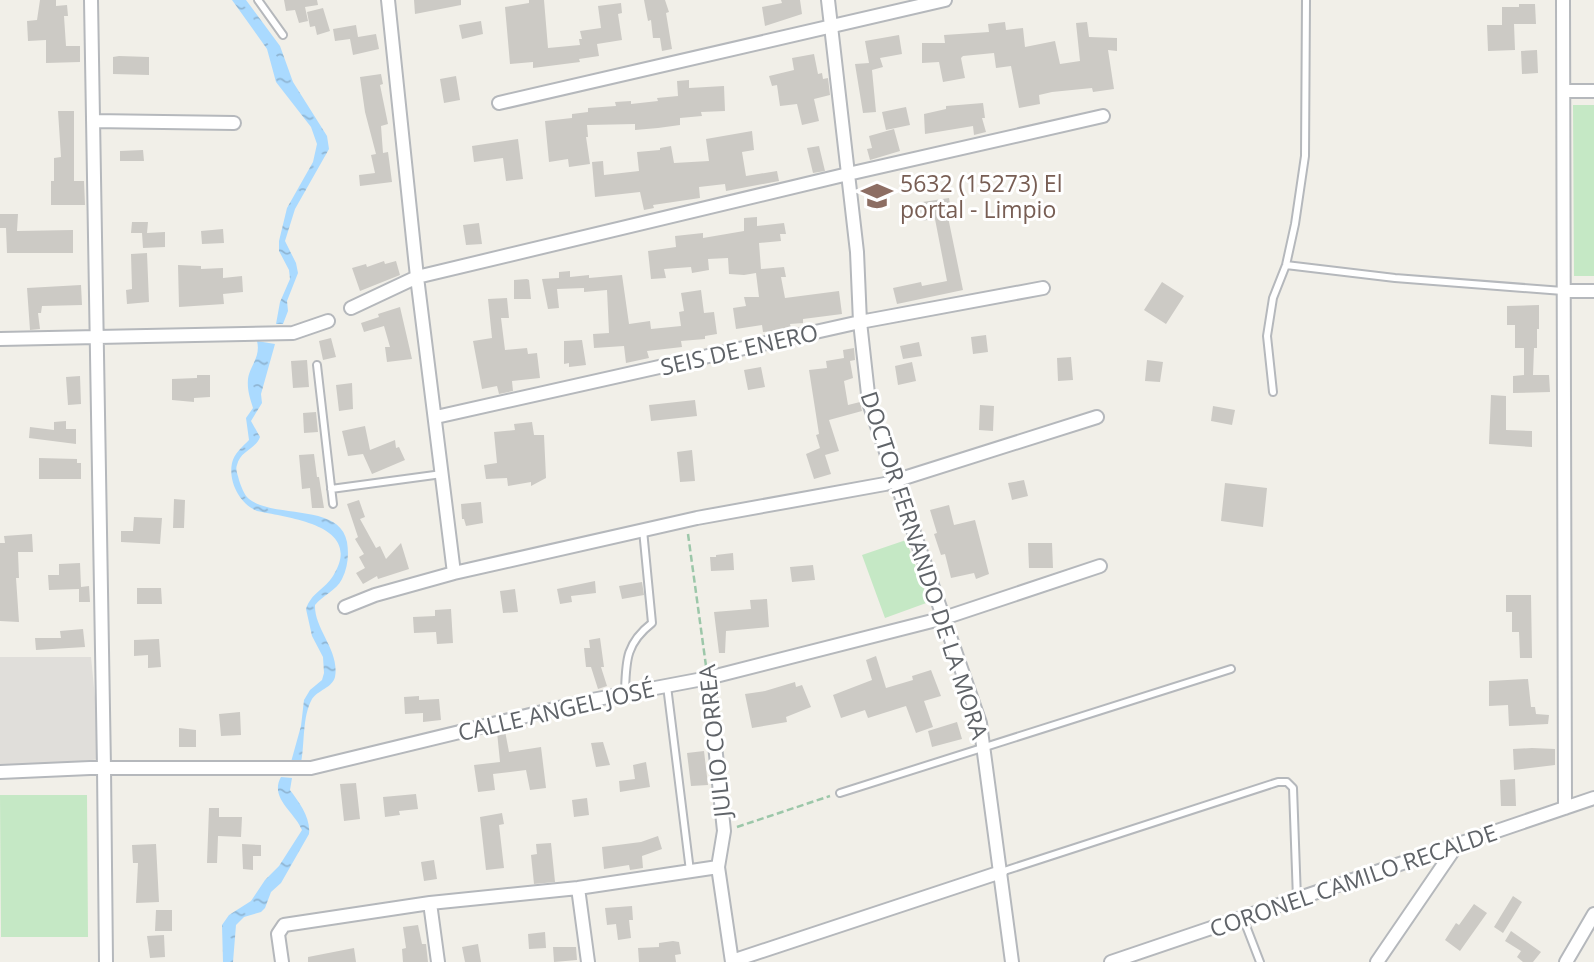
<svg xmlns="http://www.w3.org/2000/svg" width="1594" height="962" font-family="'Open Sans',sans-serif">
<defs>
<pattern id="water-ripples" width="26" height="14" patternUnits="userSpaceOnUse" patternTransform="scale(1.75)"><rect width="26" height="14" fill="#aadaff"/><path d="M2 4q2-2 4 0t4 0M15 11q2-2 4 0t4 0" fill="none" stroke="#8eb4d2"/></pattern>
</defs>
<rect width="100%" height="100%" fill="#f1efe8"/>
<!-- industrial -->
<path fill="#e0deda" d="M0 657H91L101 759 0 770Z"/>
<!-- green -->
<path fill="#c5e8c5" d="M1573 105H1594V276H1574Z
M906 540 929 602 885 618 862 555Z
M0 795H87L88 937H1Z"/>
<!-- water -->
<path fill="url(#water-ripples)" d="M232 0H246L280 46 293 82 327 136 329 149 295 209 285 241 296 263 298 273 287 301 288 311 283 324H276L280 302 290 279 289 270 279 251V241L287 208 313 162 317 144 311 127 276 82 267 49Z
M257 341 275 344 261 394 262 403 251 421 260 437C256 449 240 451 237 465 235 470 238 475 239 480 241 486 244 495 249 499 275 519 340 503 347 542 349 555 348 567 342 579 336 591 323 595 315 605 314 629 340 651 335 677 332 688 318 690 312 699 302 717 305 743 301 763L291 762 301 726 304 700 310 690 322 680 324 673 323 657 312 636 306 609C311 593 325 589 333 576 365 525 289 518 257 511 240 504 228 482 232 463 234 454 242 447 249 440L246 418 253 408C250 398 247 390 248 379 250 365 261 357 257 341Z
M281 777 292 778 290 790C299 802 311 818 309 834L281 883 271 892 265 908 261 912 244 917 236 925 233 962H223L222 925 229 915 251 901 265 880 279 866 302 830C295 812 269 798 281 777Z"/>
<!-- building -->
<path fill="#cccac5" d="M40 0H56V6L67 5 68 16H64L66 46H80V62L46 63V40L28 41 27 21 37 20Z
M284 0H317L318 5 305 7 308 21 299 23 295 10 286 11Z
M414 0H461V5L415 14Z
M529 0H544L548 48 580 45 579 39H582L580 31 601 28 598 6 621 3 622 13 618 14 622 40 597 44 599 56 579 59 580 62 533 68V62L510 64 505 7 529 3Z
M644 0H665L669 12 666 13 672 49 662 51 660 38H653L651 20 648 21Z
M781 0H800L802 14 765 26 762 7 782 3Z
M1519 4H1535L1536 24H1514L1515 50 1488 51 1487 25H1502V7H1519Z
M323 8 330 31 317 35 315 26 310 27 307 12Z
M481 21 483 34 462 39 459 25Z
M1005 22 1006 30 1023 28 1025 47 1055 41 1060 64 1080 61 1076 23 1087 22 1089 37 1117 38V51L1108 50 1114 89 1093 92 1092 88 1052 92 1039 95 1040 104 1019 108 1011 66 996 68 994 53 963 56 961 58 965 78 943 82 939 62 922 63V43H945L944 35 989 32 988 24Z
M356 25 358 37 376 34 379 49 353 55 350 39 335 41 333 29Z
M899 35 902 54 880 58 883 67 872 70 876 112 863 113 855 64 869 63 865 41Z
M1537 50 1538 73 1522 74 1521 51Z
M814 54 818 74 822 73 823 79 828 78 830 95 814 99 819 121 802 125 797 104 780 106 777 85 772 86 769 76 794 70 792 58Z
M119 56 149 57V75L113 74V57Z
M381 74 383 84 380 85 388 124 381 126 383 153 388 152 392 182 360 186 359 175 375 173 371 155 376 154 365 112 360 77Z
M456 76 460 100 444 103 440 79Z
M689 80V88L724 86 725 111 701 112 702 116 680 118V125L658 128 635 130V124L587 125 588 137H586L590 164 569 167 568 159 549 162 545 121 572 118V114L588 112V108L616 106 615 102 631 101V104L658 101 657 98 678 96 677 81Z
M983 103 985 118H982L986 132 974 135 973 126 925 134 924 114 946 109V106Z
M906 107 910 125 886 130 882 112Z
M58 111H74V181H84L85 205H51V181H54V158L61 157Z
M894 129 900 151 870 160 867 149 872 148 869 136Z
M752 131 754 150 742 152 746 176 777 171 779 181 726 191 725 184 699 187 700 198 653 205 654 208 644 210 640 192 595 197 592 162 603 161 604 175 639 171 637 152 660 150V148L671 146 674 163 709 161 706 139Z
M518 139 523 179 506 181 503 158 474 162 472 146Z
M819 146 825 171 813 173 807 148Z
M143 150 144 161H120V151Z
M949 198 952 216 948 217 963 290 897 304 893 288 921 282 922 286 947 281 935 219 920 221 916 203Z
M0 214H18L17 231 73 230V253H7L6 228H0Z
M757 217V226L784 223 786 234H780L781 241 759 243 761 269 784 267 786 277H781L785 298 839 291 842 314 803 319V323L790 324 791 328 775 331 763 332 762 325 736 329 733 308 746 306 744 297H759L756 273 744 275 729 274 728 258 708 259 709 270 692 273 691 267 664 269 666 278 651 279 648 251 676 247 675 236 703 233V238L744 231V218Z
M132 222H148L147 233 165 232V247L143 248 142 233H147H131Z
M479 223 482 244 466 245 463 225Z
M223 229 224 243 202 244 201 231Z
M147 253 149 302 127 304 126 290 132 289 131 254Z
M384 261 385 264 396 261 400 275 360 291 352 268 366 264 367 267Z
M178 265 201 266V269L223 268V278L242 276 243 292 223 294 224 304 179 307Z
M570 271V277L589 275V278L622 275 629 324 650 321 651 329 681 326 679 312 684 311 681 293 701 290 704 313 714 312 717 334 705 336V339L681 341 682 347 647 351 649 358 626 363 624 346 594 348 593 334 609 333 607 290 584 292V288L557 289 559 308 548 309 542 279 559 278V272Z
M527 279 529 280 531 299H514V280Z
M1162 282 1184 296 1166 324 1144 310Z
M81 285 82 305 42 306 41 313H38L40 329 30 330 27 288Z
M507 298 509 318H501L505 350 527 348 528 354 537 353 540 378 512 381 513 391 499 394 497 386 482 389 473 341 492 338 488 299Z
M1539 305V329H1537V348H1534L1533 375H1549L1550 392 1513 393V376L1524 375V348H1515V325H1507V306Z
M400 307 412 359 387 362 385 347H390L384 326 364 332 361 323 379 317 378 314Z
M986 335 988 352 973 354 971 337Z
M331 338 336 357 323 360 319 341Z
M582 340 586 365 569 367V363L564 364V341Z
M919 342 922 356 903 359 900 346Z
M854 348 855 360 850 361 853 378 844 381 848 405 860 402 862 411 829 420 839 451 825 455 831 474 814 479 806 454 820 448 816 435 819 434 809 370 827 368 826 361 844 358 843 350Z
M1071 357 1073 380 1058 381 1057 358Z
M307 360 309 387 293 388 291 361Z
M1147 360 1163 362 1160 382 1145 381Z
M912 362 916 381 898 385 895 366Z
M761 367 765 387 748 390 744 370Z
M197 375H210V397L194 398V402L172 400V379L197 378Z
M80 376 81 404 68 405 66 377Z
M352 383 353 409 339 411 336 385Z
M1491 395 1506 396V430L1532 431V447L1489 444Z
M695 400 697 416 651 421 649 405Z
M980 405 994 406 993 431 979 430Z
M1213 406 1235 410 1232 425 1211 421Z
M316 412 318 432 304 433 303 413Z
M66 421V429H76V444L29 438 30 427 54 430V422Z
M532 422 534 435H544L546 478 531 486V482L508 486 507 478 486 479 484 465 497 463 494 432 515 430 514 424Z
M365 426 370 450 395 440 396 448 399 447 405 460 372 474 363 454 348 456 342 431Z
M692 450 695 481 680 482 677 452Z
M314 454 317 477H319L324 508H312L310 488 302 489 299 455Z
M39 458 77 459V463H81V479H39Z
M1024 480 1028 496 1012 500 1008 483Z
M1225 483 1267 488 1263 527 1221 521Z
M174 499 185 500 184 528H173Z
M359 500 365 517 360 519 376 548 380 546 386 559 401 543 409 569 378 579 377 576 363 584 356 573 365 568 359 557 364 554 355 539 358 537 347 504Z
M481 502 483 523 466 526 464 519H462L461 504Z
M949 505 954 525 975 520 989 574 976 579 974 573 951 578 945 554 941 555 934 534 937 533 930 510Z
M134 517 162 518 160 544 121 542V531H133Z
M32 534 33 552H18L19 578H16L19 622 0 621V543H5L4 536Z
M1028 543H1052L1053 568H1029Z
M733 553 734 570 711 571 710 557H716V555Z
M80 563 81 587 89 586 90 602H79V589L49 590 48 575H59V564Z
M813 565 815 580 792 582 790 567Z
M595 581 596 593 571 596 572 602 560 604 557 589Z
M642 582 644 595 622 599 619 586Z
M137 588H161L162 604H137Z
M515 589 518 612 503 613 500 591Z
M1506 595H1531L1532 658H1520L1519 632H1512V612H1506Z
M767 599 769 627 726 631 725 653H719L714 612 751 609 750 600Z
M451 609 453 643 437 644 436 632 414 633 413 617 435 616V610Z
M83 629 85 647 36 650 35 638H61L60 631Z
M600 638 604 667H601L607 686 598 689 591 667H586L584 648H590L589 640Z
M159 639 161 667 148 668V655L134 656V640Z
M876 656 886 688 913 680 912 676 931 670 941 696 924 701 933 727 916 733 906 706 868 718 865 710 841 718 833 695 872 680 866 660Z
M1528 679 1531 707H1535L1536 714 1549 715 1548 724 1509 726 1508 705 1489 706V681Z
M795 682 796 687 802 685 811 707 786 717 787 722 752 728 745 694 765 691Z
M419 696V700L439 699 441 720 423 722V713L405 714 404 697Z
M240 712 241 735 221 736 219 714Z
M957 722 962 739 932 747 928 731Z
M179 728 196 730V747H179Z
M505 731 509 752 541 747 546 788 530 790 526 770 493 774 495 790 478 792 474 765 500 762 497 732Z
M603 742 610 765 596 767 591 743Z
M1532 748 1555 749V765L1514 770 1513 749Z
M704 751 708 785 691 786 687 753Z
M646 762 650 787 620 792 619 781 635 779 633 765Z
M1515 779 1516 806H1501L1500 780Z
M356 783 360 819 344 821 340 784Z
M416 794 418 809 399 811 400 815 385 817 383 797Z
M587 798 589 815 574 817 572 800Z
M209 808H219V817H242L241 837 218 836 217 863H207Z
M502 813 504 824 499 825 504 868 486 870 480 817Z
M658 836 662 849 642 856 643 868 630 870 629 865 604 869 602 847 641 842Z
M551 843 555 882 534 884 531 855 537 854 536 844Z
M156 844 159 902 136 903 138 863H133L132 845Z
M242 844 261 845V856H253V870L243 869Z
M434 860 437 879 424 881 421 862Z
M1513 896 1522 902 1503 933 1494 927Z
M1474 904 1487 913 1460 951 1445 940 1456 923 1459 925Z
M632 906 633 920H629L631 938 618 940 616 924 607 925 605 908Z
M156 910H172V931H155Z
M418 925 422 944H426L428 962H403L402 949 406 948 403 927Z
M1511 931 1541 952 1533 962H1523L1517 957 1521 951 1505 941Z
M545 932 546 948 529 949 528 934Z
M164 935 165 957 150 958 147 936Z
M673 941 679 942 681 954 675 955 676 962H639L638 948 659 947V943Z
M478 944 481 962H465L462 947Z
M553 947H576L577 960 554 962Z
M354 948 356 962H308V957Z"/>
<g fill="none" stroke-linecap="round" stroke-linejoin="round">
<defs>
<path id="lane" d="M258 0 283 35
M1286 265 1395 278 1563 291
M317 365 333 504
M1273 392 1267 336 1273 298 1286 265 1295 224 1305 156 1306 0
M331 489 442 474
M667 686 690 871
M625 693C626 662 625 644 652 623L643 530
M840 793 1231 669
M1001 872 1278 782H1287L1293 788 1297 899
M1243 918 1260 962"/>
<path id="street" d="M91 0 104 768 106 962
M388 0 417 277 454 573
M828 0 857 252 860 322 869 403 980 723 1012 962
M1563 0 1565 808
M1564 91H1594
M499 103 945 0
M93 121 234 123
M1564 291H1594
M351 308 417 277 848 174 1103 116
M0 339 293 333 328 321
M436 417 860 322 1043 288
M345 607 375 595 454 573 697 518 885 484 1097 417
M708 678 724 831 718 867 732 962
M0 772 90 768H311L592 700 708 678 944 618 1100 566
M578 888 588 962
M430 903 438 962
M732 961 1001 872
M282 962 278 934 284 925 430 903 578 888 718 867
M1111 962 1594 798
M1377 962 1457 845
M1566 962 1594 914"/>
</defs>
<!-- lane casing -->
<use href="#lane" stroke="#b5b8bc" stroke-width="10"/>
<!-- street casing -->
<use href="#street" stroke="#b5b8bc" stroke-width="16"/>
<!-- path -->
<path stroke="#9cc7a9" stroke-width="2.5" stroke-dasharray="7 3.5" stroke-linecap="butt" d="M688 534 706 666
M737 827 830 796"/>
<!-- lane -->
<use href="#lane" stroke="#fff" stroke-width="6"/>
<!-- street -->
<use href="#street" stroke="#fff" stroke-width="12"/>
</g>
<!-- icons -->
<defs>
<symbol id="school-bare" viewBox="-9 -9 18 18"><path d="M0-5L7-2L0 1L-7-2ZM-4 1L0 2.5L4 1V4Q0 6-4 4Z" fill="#8d6e63" stroke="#fff" stroke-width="2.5" paint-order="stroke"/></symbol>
</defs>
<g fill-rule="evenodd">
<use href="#school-bare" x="855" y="174" width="44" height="44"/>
</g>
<g text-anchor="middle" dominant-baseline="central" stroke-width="6" stroke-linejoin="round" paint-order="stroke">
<!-- education labels -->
<g font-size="23" fill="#785e54" stroke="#fff" text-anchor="start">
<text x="900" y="183">5632 (15273) El<tspan x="900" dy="26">portal - Limpio</tspan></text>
</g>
<!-- street labels -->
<g font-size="23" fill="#5f6368" stroke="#fff">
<text transform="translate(739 349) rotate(-13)">SEIS DE ENERO</text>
<text transform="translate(925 565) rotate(72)">DOCTOR FERNANDO DE LA MORA</text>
<text transform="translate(556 710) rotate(-13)">CALLE ANGEL JOSÉ</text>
<text transform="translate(714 741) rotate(-96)">JULIO CORREA</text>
<text transform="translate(1353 880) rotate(-19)">CORONEL CAMILO RECALDE</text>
</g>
</g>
</svg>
